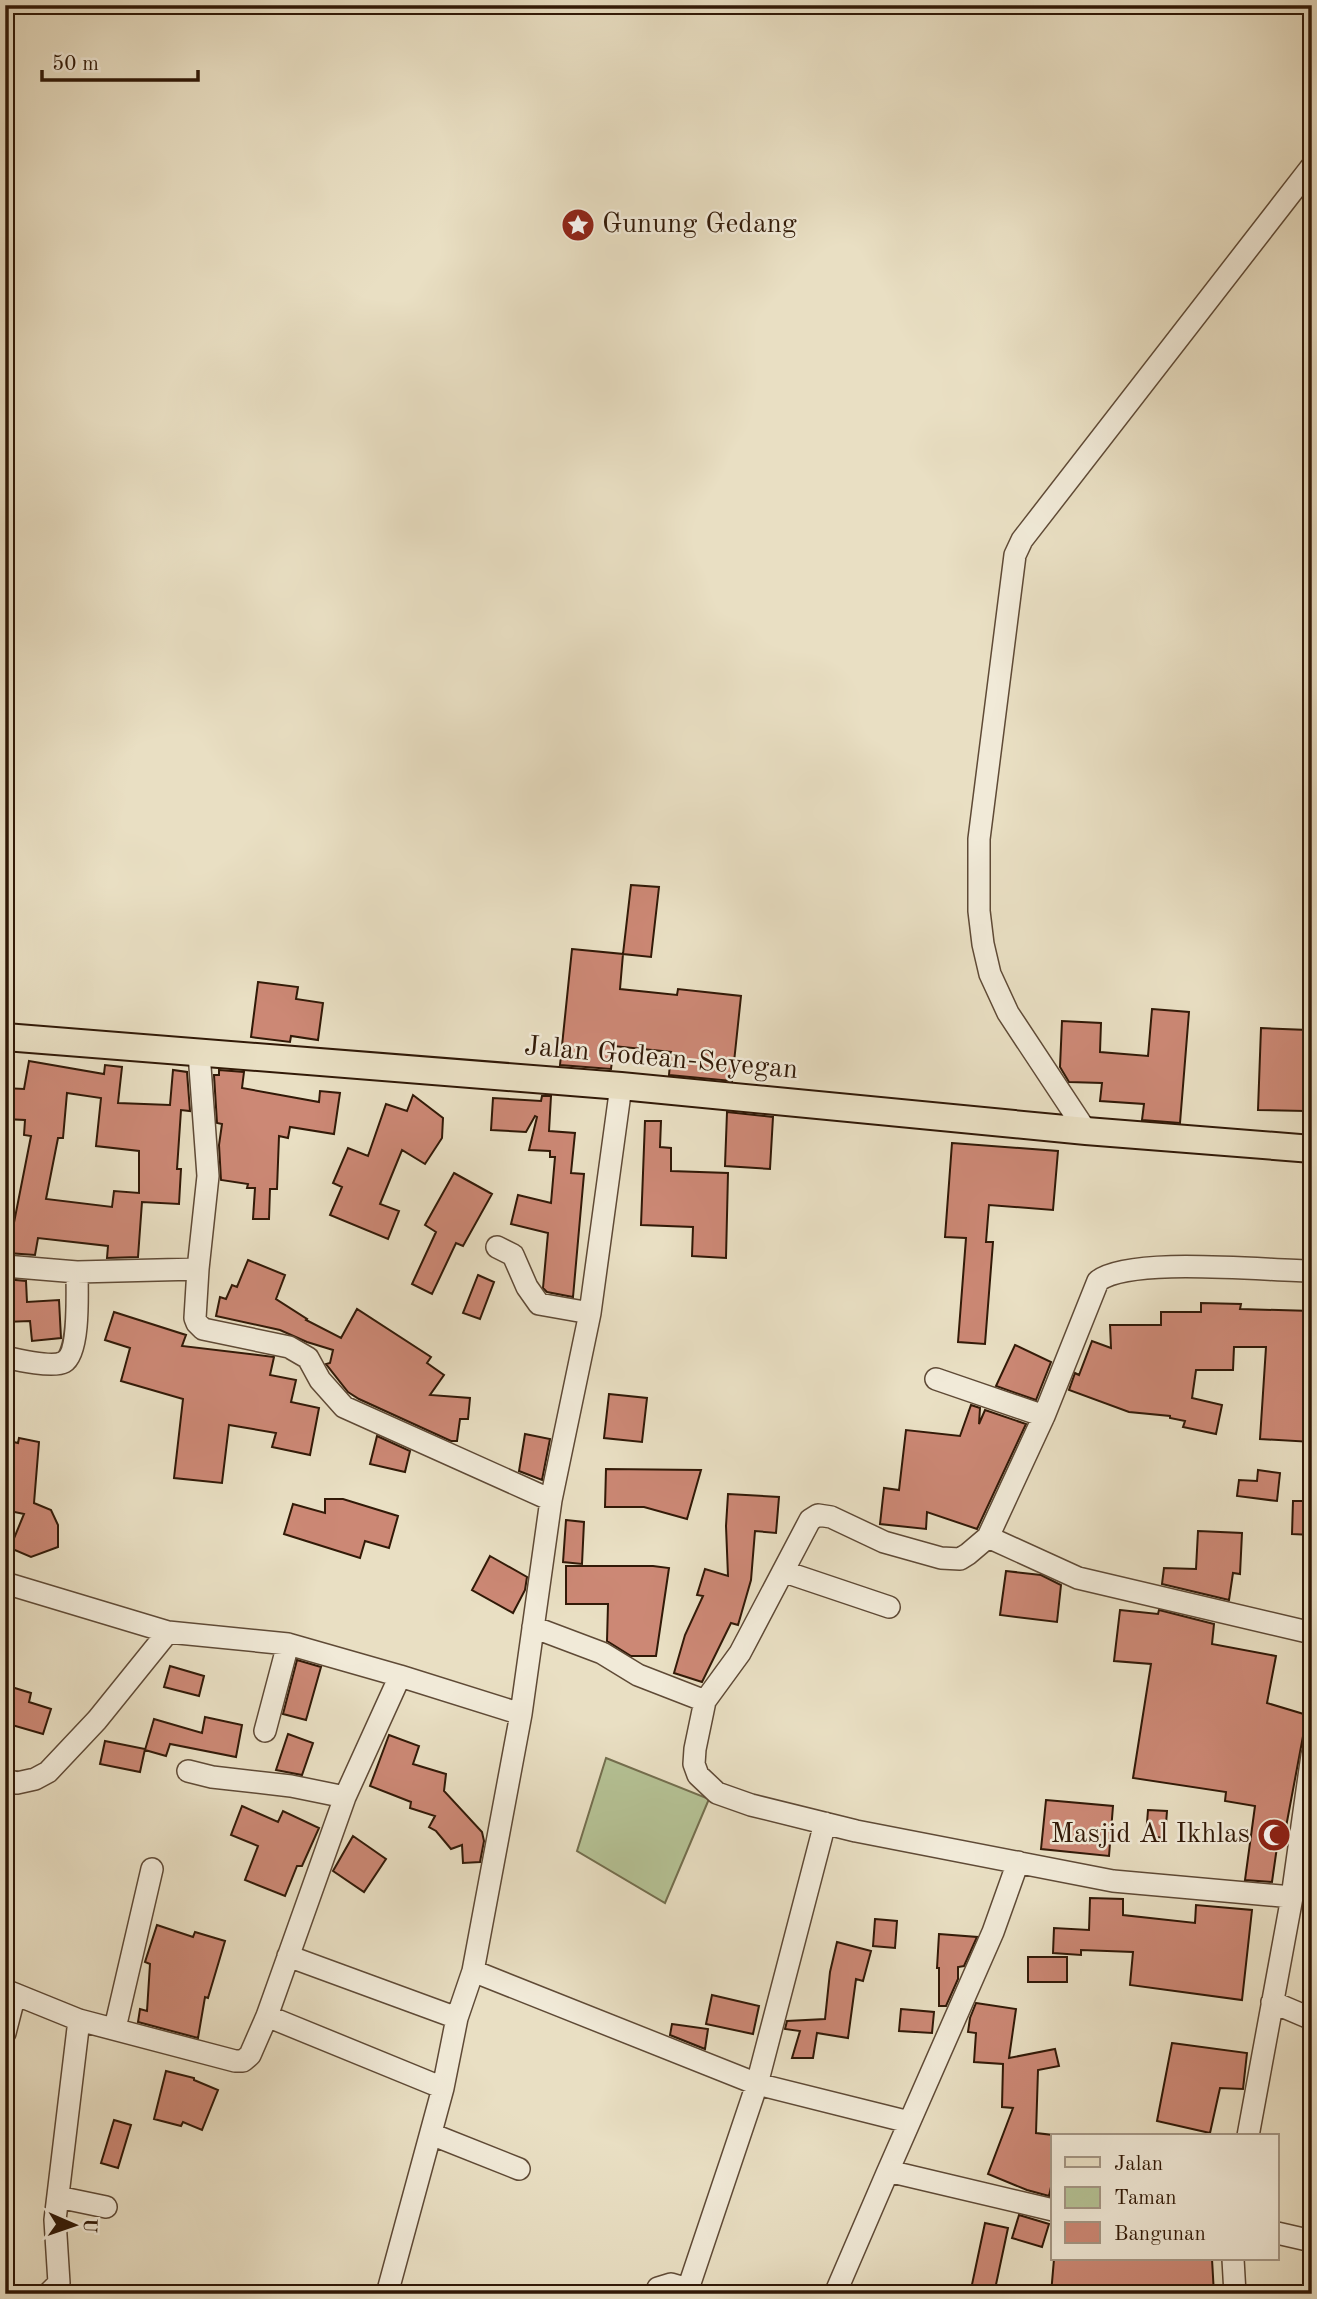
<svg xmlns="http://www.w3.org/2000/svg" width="1317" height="2299" font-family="'Old Standard TT',serif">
<rect width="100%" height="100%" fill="#e9dfc3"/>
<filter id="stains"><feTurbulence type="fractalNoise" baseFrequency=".00286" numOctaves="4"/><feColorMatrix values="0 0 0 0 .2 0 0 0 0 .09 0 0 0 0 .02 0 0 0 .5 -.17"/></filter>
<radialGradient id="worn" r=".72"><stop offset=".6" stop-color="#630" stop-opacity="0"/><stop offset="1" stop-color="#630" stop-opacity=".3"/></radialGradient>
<!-- green -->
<path fill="#b5c295" stroke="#736e4e" stroke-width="2" d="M606 1758 709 1799 665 1903 577 1851Z"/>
<!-- building -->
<path fill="#cc8875" stroke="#311907" stroke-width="2" fill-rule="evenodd" d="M631 885 659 887 651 957 623 954Z
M572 949 623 954 620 989 677 995 678 989 741 996 732 1081 669 1075 671 1052 614 1046 611 1069 560 1065Z
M258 982 298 987 296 999 323 1003 318 1040 291 1036 290 1042 251 1037Z
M1152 1009 1189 1012 1180 1123 1142 1120 1144 1104 1100 1101 1102 1083 1069 1082 1060 1067 1062 1021 1101 1023 1100 1052 1148 1056Z
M1261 1028 1308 1030 1305 1111 1258 1110Z
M29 1061 104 1074 105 1065 122 1067 118 1103 170 1105 173 1070 187 1072 190 1111 181 1110 177 1169H181L179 1204 142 1202 138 1257 107 1258 108 1246 38 1238 35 1255 8 1253 31 1136 24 1135 25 1120 5 1119V1088L24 1089ZM67 1093 101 1098 96 1146 139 1151V1193L114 1191 112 1207 46 1199 58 1138H63Z
M219 1070 244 1072 242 1088 319 1102 320 1091 340 1093 334 1134 290 1127 288 1138 279 1136 277 1189H270L269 1219H253L255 1188H247L248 1184 221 1180 219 1145 222 1124 217 1123 214 1075H219Z
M413 1095 443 1118 442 1138 425 1164 402 1150 380 1204 399 1211 388 1239 330 1215 342 1187 333 1183 348 1148 368 1156 386 1104 407 1111Z
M542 1096H551L549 1131 575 1133 571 1173 584 1174 573 1297 547 1292 543 1288 548 1233 511 1224 518 1195 551 1203 555 1157H550V1151L529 1150 537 1117 535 1116 526 1132 491 1130 493 1098 541 1101Z
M727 1112 773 1117 770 1169 725 1166Z
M645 1121H661L660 1147 671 1148V1171L728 1173 726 1258 692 1256 693 1227 641 1225Z
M952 1143 1058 1151 1053 1210 989 1205 986 1242H993L985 1344 958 1342 966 1238 945 1237Z
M454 1173 492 1194 463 1246 456 1243 432 1294 412 1284 436 1232 425 1225Z
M248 1260 285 1275 276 1299 307 1319 306 1320 341 1338 357 1309 431 1357 427 1363 444 1375 430 1395 470 1398 468 1419H460L457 1441H451L359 1399 348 1392 326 1364 330 1363 333 1350 307 1342 280 1330 216 1316 220 1297 226 1299 232 1285 237 1287Z
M478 1275 494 1282 480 1319 463 1313Z
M5 1279 26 1281 27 1302 59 1300 61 1338 32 1341 30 1321 5 1322Z
M1201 1303 1241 1304 1240 1309 1312 1311V1442L1260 1439 1266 1347H1234L1233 1370H1196L1192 1398 1222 1405 1216 1434 1183 1427 1185 1421 1170 1418V1416L1129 1412 1069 1390 1075 1373 1079 1375 1092 1341 1111 1348 1110 1325H1161V1312H1201Z
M114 1312 186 1335 182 1346 274 1357 270 1375 296 1380 291 1402 319 1408 310 1455 272 1447 276 1433 229 1425 222 1483 174 1478 183 1399 121 1381 130 1348 105 1340Z
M1015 1345 1051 1362 1036 1400 996 1386Z
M609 1394 647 1398 642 1442 604 1438Z
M971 1405 980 1408 979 1424 985 1410 1026 1424 977 1529 927 1512 926 1529 880 1524 884 1488 899 1490 906 1430 960 1436Z
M525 1434 550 1439 542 1480 519 1471Z
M377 1436 410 1451 405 1472 370 1464Z
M19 1438 39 1442 34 1503 51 1510 58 1525V1547L31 1557 10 1548 24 1514 5 1510V1440L18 1443Z
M606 1469 701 1470 687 1519 644 1507H605Z
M1258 1470 1280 1473 1277 1501 1237 1496 1239 1480 1257 1481Z
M728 1494 779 1497 776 1533 755 1531 751 1580 738 1625 731 1623 702 1682 674 1673 685 1635 703 1596 697 1595 705 1569 728 1576 726 1526Z
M325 1499H343L398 1516 389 1548 365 1541 360 1558 284 1534 293 1504 325 1513Z
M1293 1501H1312V1535L1292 1534Z
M566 1520 584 1522 582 1564 563 1562Z
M1198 1531 1242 1533 1240 1574 1233 1573 1229 1600 1162 1584 1164 1568 1196 1569Z
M490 1556 527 1577 525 1590 513 1613 472 1590Z
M566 1566H653L669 1568 656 1656H631L607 1641 608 1604H566Z
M1006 1571 1041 1575 1061 1585 1057 1622 1000 1615Z
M1120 1610 1158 1614 1159 1610 1214 1624 1212 1644 1276 1656 1267 1703 1307 1715 1286 1827 1280 1826 1272 1882 1245 1880 1255 1806 1225 1801 1226 1792 1133 1778 1151 1664 1114 1661Z
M297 1660 321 1667 306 1720 283 1714Z
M170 1666 204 1676 199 1696 164 1687Z
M5 1685 31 1693 29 1702 51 1709 43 1734 5 1723Z
M205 1717 242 1725 236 1757 170 1744 166 1756 145 1750 154 1719 202 1733Z
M288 1734 313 1743 302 1775 276 1770Z
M389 1735 419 1746 413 1764 446 1774 444 1791 482 1832 484 1841 480 1862 463 1863 462 1845 451 1849 436 1831 429 1827 435 1816 410 1808 411 1802 370 1786Z
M105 1741 145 1749 140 1772 100 1764Z
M1046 1800 1113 1806 1109 1856 1041 1849Z
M242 1806 278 1822 283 1811 319 1828 302 1866H297L285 1896 245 1880 258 1846 231 1835Z
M1148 1810 1167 1811 1165 1838 1146 1836Z
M353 1836 386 1859 364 1892 333 1871Z
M1090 1898 1123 1899V1915L1195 1923 1196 1905 1252 1910 1242 2000 1130 1985 1133 1952 1081 1950V1955L1053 1953 1054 1928 1089 1930Z
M875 1919 897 1921 895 1948 873 1946Z
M157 1925 193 1937 195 1932 225 1941 208 1998 205 1997 198 2038 138 2022 140 2009 147 2011 150 1964 145 1962Z
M939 1934 977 1937 964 1966 958 1967V1979L946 2006H939V1968H937Z
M837 1942 871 1951 863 1981 856 1979 848 2038 817 2033 813 2058H792L800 2031 785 2029 787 2021 825 2019 830 1972Z
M1028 1957H1067V1982H1028Z
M712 1995 759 2006 753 2034 706 2024Z
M976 2003 1016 2009 1009 2058 1055 2049 1059 2066 1038 2070 1036 2133 1053 2135V2178L1049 2196 1027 2190 988 2174 1013 2108 1002 2107 1003 2064 974 2062 976 2033 968 2032 970 2018Z
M901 2009 934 2012 932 2033 899 2031Z
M672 2024 708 2029 705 2049 670 2035Z
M1172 2043 1247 2053 1243 2089 1220 2088 1210 2133 1157 2121Z
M166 2071 194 2078V2080L218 2090 202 2130 183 2122 181 2126 154 2119Z
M114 2120 131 2125 118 2168 101 2163Z
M1019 2215 1049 2224 1042 2247 1012 2238Z
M985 2223 1008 2228 994 2294H970Z
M1054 2259H1212L1214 2294H1051Z"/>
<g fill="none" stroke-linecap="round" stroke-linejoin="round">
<defs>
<path id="minor" d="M1086 1131 1008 1013 990 974 983 944 979 911V839L1015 555 1022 540 1312 166
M497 1247 513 1255 527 1287 539 1304 590 1313
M5 1266 77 1272 198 1269 195 1318 197 1323 203 1329 289 1347 308 1358 320 1380 344 1407 551 1500
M198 1269 208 1176 199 1053
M5 1357C18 1360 53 1368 64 1362 80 1353 77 1290 77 1272
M936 1379 1044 1416
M988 1537 1078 1578 1312 1633
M785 1572 889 1607
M5 1583 168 1632 288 1644 400 1676 521 1714
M533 1627 602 1653 638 1675 705 1701
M265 1731 288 1644
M188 1771 212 1777 291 1786 345 1797
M5 1780 17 1783 35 1779 48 1772 97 1720 168 1632
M1292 1897 1113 1881 856 1831 751 1805 717 1793 698 1775 694 1764 695 1749 705 1701 740 1653 810 1520 818 1515 831 1517 884 1542 941 1558 960 1559 968 1554 988 1537 1044 1416 1098 1281C1131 1256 1267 1271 1312 1271
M288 1956 457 2018
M473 1971 757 2084 909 2122
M5 1990 79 2020 235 2061H243L250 2055 267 2016 345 1797 400 1676
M1272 2002 1312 2019
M267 2016 443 2088
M115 2028 152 1869
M5 2033 15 1994
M431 2134 519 2169
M1248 2136 1292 1897 1312 1755
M888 2171 993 1932 1018 1862
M58 2197 106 2207
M1277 2233 1312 2241
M1233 2259 1235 2294
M48 2294 59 2283 55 2220 79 2020
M387 2294 443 2088 457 2018 473 1971 521 1714 551 1500 590 1313 621 1086
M655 2294 658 2288 671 2284 688 2289 757 2084 825 1823
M835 2294 888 2171 1053 2210"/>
<path id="major" d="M5 1037 621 1086 1086 1131 1312 1149"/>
</defs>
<!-- minor casing -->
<use href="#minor" stroke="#5f4a36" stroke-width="24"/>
<!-- major casing -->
<use href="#major" stroke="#311907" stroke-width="30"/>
<!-- minor -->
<use href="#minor" stroke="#f1ead8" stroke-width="21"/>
<!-- major -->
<use href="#major" stroke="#e9dfc3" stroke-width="26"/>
</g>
<!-- icons -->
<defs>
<symbol id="sight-disc" viewBox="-11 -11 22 22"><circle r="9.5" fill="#8f2418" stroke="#f1ead8"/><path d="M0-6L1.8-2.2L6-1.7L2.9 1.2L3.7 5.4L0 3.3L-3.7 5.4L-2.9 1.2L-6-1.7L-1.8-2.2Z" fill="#fff"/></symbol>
<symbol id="mosque-disc" viewBox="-11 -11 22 22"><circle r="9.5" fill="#8f2418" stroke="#f1ead8"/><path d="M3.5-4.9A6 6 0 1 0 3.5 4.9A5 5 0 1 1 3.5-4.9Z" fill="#fff"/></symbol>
</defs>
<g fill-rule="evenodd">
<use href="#sight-disc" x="559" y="206" width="38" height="38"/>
<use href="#mosque-disc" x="1255" y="1816" width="38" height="38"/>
</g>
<g text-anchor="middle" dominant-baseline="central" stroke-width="5" stroke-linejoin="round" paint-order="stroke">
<!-- poi labels -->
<g font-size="28" fill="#311907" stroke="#f1ead8" text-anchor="start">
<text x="602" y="225">Gunung Gedang</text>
<text x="1250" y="1835" text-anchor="end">Masjid Al Ikhlas</text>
</g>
<!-- street labels -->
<g font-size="28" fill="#311907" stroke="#f1ead8">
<text transform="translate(661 1059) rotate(5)">Jalan Godean-Seyegan</text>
</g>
</g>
<!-- margin -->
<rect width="1317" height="2299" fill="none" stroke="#e9dfc3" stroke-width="28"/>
<rect x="7" y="7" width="1303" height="2285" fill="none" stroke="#311907" stroke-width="3.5"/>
<rect x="14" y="14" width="1289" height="2271" fill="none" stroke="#311907" stroke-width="2"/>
<!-- legend -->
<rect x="1051" y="2134" width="228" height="126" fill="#f1ead8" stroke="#a49684" stroke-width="2"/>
<rect x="1065" y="2157" width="35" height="10" fill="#e9dfc3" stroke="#a49684" stroke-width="2"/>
<text x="1114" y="2170" font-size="21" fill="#311907">Jalan</text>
<rect x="1065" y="2187" width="35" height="21" fill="#b5c295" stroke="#a49684" stroke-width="2"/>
<text x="1114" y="2204" font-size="21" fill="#311907">Taman</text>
<rect x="1065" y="2222" width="35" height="21" fill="#cc8875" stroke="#a49684" stroke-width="2"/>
<text x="1114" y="2240" font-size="21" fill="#311907">Bangunan</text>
<!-- north arrow -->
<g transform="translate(74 2225) rotate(92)" stroke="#f1ead8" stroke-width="5" paint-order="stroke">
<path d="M0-5L12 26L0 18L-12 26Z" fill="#311907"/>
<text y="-10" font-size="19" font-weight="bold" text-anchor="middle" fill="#311907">U</text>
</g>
<!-- scale -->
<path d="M42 70v10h156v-10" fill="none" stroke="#311907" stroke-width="3.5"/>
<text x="52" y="70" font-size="21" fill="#311907" stroke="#f1ead8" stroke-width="5" paint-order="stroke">50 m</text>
<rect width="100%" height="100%" filter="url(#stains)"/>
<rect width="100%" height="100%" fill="url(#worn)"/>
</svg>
